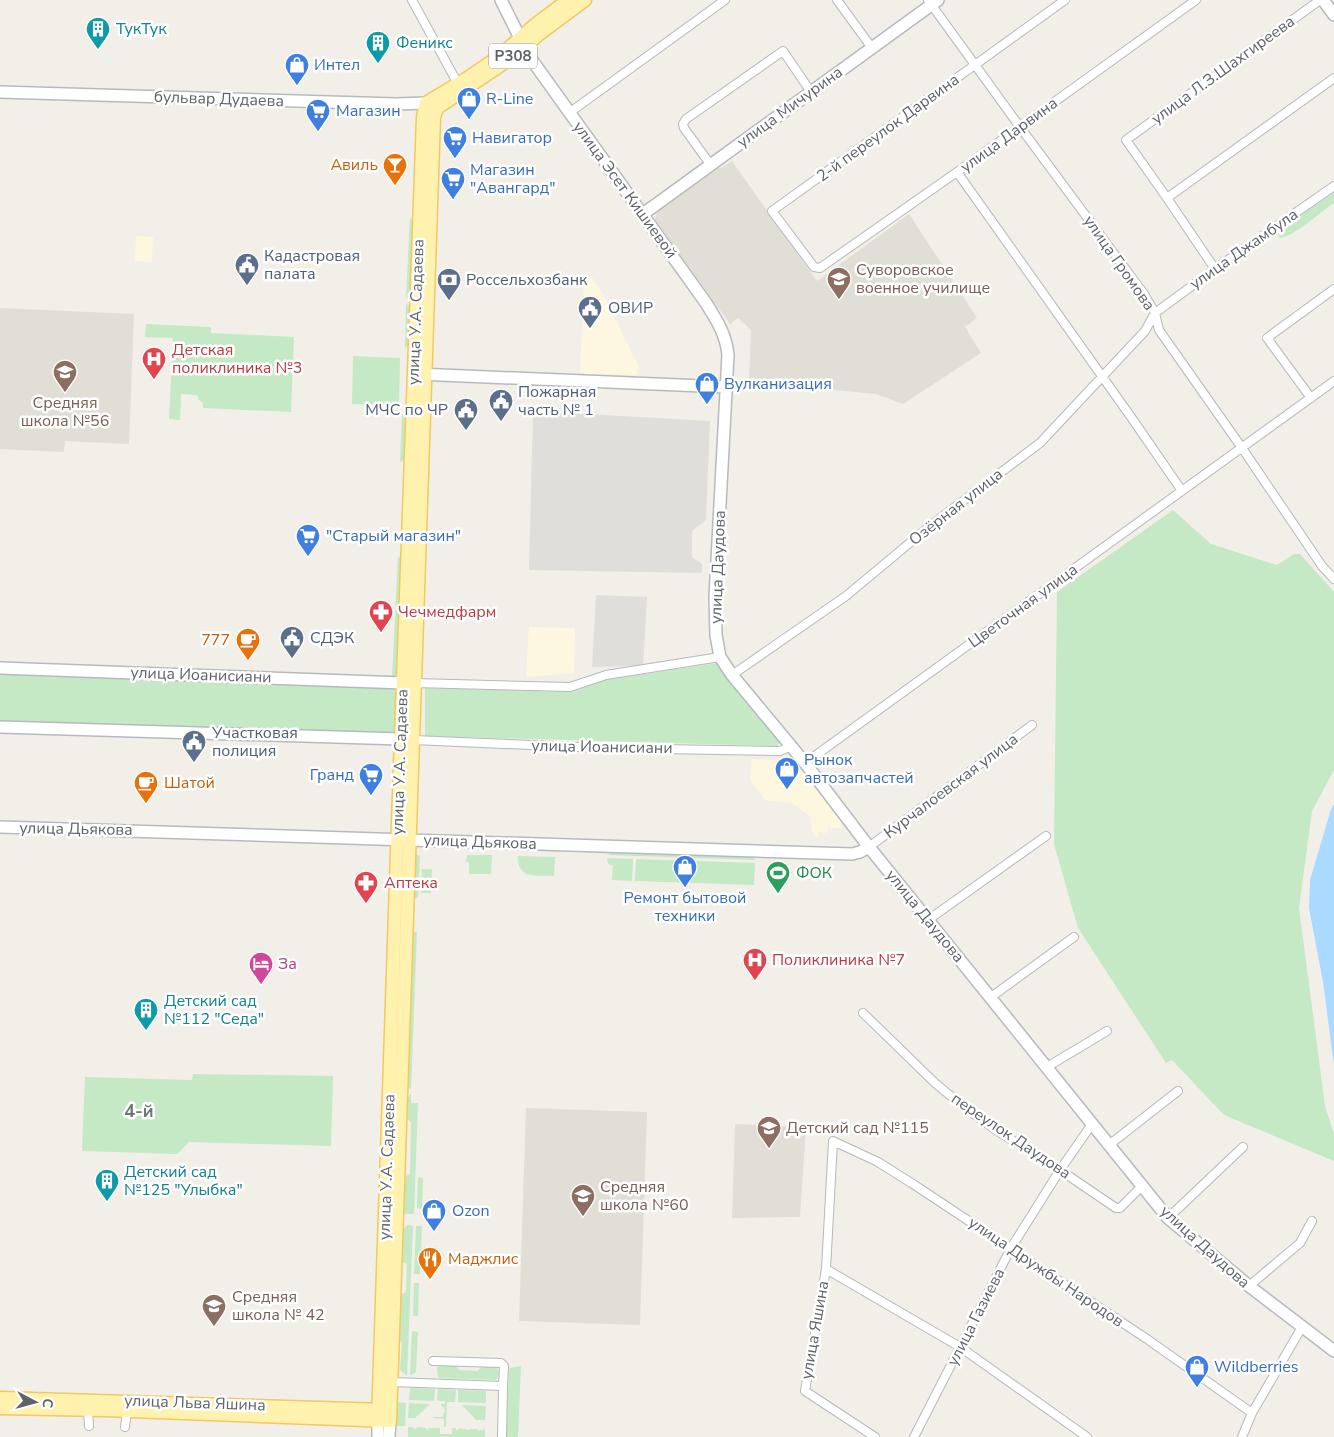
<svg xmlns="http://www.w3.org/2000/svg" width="1334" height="1437" font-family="'Nunito Sans',sans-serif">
<rect width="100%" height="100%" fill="#f1efe8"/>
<!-- commercial -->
<path fill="#fef7e0" d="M136 236 153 237 152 262 135 261Z
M591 276 602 292 639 367 637 375 586 374 580 372 584 281Z
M529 627 575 628 574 673 526 677Z
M752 759 789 761 805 773 841 822V829L828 827 827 833 819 832 818 839 812 832 810 816 792 803 765 800 750 779Z"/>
<!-- industrial -->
<path fill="#e0deda" d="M533 411 710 421 706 520 692 531V557L702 564V573L529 570Z
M596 595 647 597 643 666 592 667Z"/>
<!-- education -->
<path fill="#e1ded6" d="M732 161 817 281 909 214 977 318 965 327 981 353 903 404 876 394 749 382 751 330 738 318 730 324 655 220 657 211 719 167 721 168Z
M0 308 134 314 129 444 65 441 64 452 0 449Z
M526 1108 647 1112 640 1325 519 1321Z
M735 1124 806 1127 800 1217 732 1218Z"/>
<!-- green -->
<path fill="#c5e8c5" d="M1334 189V203C1320 212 1295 236 1280 238L1278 235 1282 226Z
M410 217 413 223 410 296 406 298Z
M406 303 410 308 408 345 405 348Z
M146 324 211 327V333L294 337 291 412 203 408V403L199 400 197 395 181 394 180 420 169 419 173 338 145 337Z
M353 356 400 358 399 406 352 404Z
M402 413 406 416 405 460 400 462Z
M1173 510 1211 544 1277 565 1294 554H1300L1334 592V770L1312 811 1299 908 1325 1106 1334 1134V1161L1224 1115 1172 1060 1166 1063 1078 928 1054 844 1057 592Z
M398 556 402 560 397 674 392 678Z
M718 663 779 739 780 742 777 746 425 736V688L572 692 605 680Z
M0 673 397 685 396 737 0 724Z
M615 851 753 856 755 860 607 855Z
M414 854 420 856 418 898H412Z
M467 855H492L491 874H469V862H466Z
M518 856 555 857 554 876C537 875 517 880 518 856Z
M607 858 633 859 632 881 612 880 613 866 608 864Z
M636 859 755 863 754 885 635 881Z
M422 869H432L431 893H421Z
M412 932H417L411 1089 406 1086Z
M193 1074 333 1076 331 1146 189 1142 177 1154 82 1151 85 1077 192 1080Z
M411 1094V1103H418L414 1214H403L404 1177 410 1174 411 1122 406 1118V1098Z
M418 1177 423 1178 422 1209 417 1208Z
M407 1225 413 1226 407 1376 400 1370 402 1342 398 1340 400 1295 406 1292 407 1264 401 1261 403 1230Z
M416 1226H422L420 1274H414Z
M414 1283H419L418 1316H413Z
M412 1331 418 1332 416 1372 410 1376Z
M440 1365 455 1366 460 1370 477 1371 481 1367H496C500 1371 499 1376 496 1380L439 1378 438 1376 437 1368Z
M521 1366 518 1437H506L509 1371 510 1368Z
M410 1388 435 1389 434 1401 409 1400Z
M438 1389 456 1390 455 1402H447L446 1427H444V1419L433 1418V1417H443L444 1412H445L444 1407H442L441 1404H445V1401H437Z
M458 1390 486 1391V1403L458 1402Z
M397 1402 406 1403 405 1426H396Z
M409 1403 430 1404 415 1418H408Z
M462 1405 486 1406 485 1420H476Z
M408 1427H413L414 1429H416L417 1427 426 1428V1429L428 1430 429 1428H440V1434H452V1428H456V1430H458L459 1428 466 1429 467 1430H470V1429H477L478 1431 485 1429V1437H408Z"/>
<!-- water -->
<path fill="#aadaff" d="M1334 804V1065L1323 982 1309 908 1310 880 1331 809Z"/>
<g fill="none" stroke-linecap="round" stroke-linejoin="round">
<defs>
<path id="street" d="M412 0 458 84
M837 0 872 48
M928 0 1020 127 1144 294 1155 313 1159 330 1242 448 1322 566 1334 579
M1065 0 772 211 814 267 820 268 957 172 1196 0
M569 113 725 0
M710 164 684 128 683 124 686 119 783 51 811 92
M957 172 1131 417 1182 491
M1167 198 1334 78
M1215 269 1167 198 1126 140 1320 0
M1311 398 1267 338 1334 289
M732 675 846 596 930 526 1040 443 1145 331 1155 313 1215 269 1334 186
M414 683 570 687 606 675 720 657
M413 740 601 748 780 751 791 746
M805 763 1334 381
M869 847 1032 725
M928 920 1046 836
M991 997 1074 937
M863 1013 935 1083 964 1107 996 1130 1060 1170 1116 1208H1120L1142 1186
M1047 1067 1107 1031
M1109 1145 1178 1091
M1168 1218 1243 1147
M826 1269 960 1347 1087 1437
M1249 1286 1300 1243 1312 1221
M433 1361 501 1363 504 1366 503 1386
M392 1382 503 1386 502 1437
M88 1410 89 1426
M125 1427 127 1411
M875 1437 805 1391 826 1269 833 1141 878 1162 913 1184 1147 1339 1252 1413
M914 1437 1011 1248 1060 1170 1092 1124
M1242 1437 1252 1413 1302 1327"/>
<path id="secondary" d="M501 0 529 56 706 303C717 321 726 334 728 355L715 597 716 635 720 657 732 675 805 763 869 847 1168 1218 1249 1286 1334 1351
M1323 0 1334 15
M0 92 396 104 426 103 433 106
M643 214 938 0
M418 374 726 387
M0 668 403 683
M0 727 401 739
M0 827 852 854 860 852 869 847
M378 1437V1421
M389 1437 390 1421"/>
<path id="primary" d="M0 1398 385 1410
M0 1408 105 1410 390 1421 434 117 437 108 501 65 525 47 538 35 585 0
M378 1421 398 822 423 117 426 103 466 79 497 58 536 24 568 0"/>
</defs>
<!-- street casing -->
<use href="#street" stroke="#b5b8bc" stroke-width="10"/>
<!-- secondary casing -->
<use href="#secondary" stroke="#b6babf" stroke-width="14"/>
<!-- primary casing -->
<use href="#primary" stroke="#f2c960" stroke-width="15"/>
<!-- street -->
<use href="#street" stroke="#fff" stroke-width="8"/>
<!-- secondary -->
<use href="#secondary" stroke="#fff" stroke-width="11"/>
<!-- primary -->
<use href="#primary" stroke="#fff2af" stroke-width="12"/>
</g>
<!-- icons -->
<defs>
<symbol id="building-pin" viewBox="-11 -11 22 30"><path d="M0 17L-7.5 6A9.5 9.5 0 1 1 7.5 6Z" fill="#0f9aa8" stroke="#fff"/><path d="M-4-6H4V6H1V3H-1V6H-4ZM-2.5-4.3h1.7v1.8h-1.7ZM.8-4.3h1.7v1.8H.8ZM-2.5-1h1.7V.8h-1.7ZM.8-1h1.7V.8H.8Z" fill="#fff"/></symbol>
<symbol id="shop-pin" viewBox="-11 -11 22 30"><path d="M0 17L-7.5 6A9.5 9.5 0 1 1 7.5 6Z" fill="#3f7fe0" stroke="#fff"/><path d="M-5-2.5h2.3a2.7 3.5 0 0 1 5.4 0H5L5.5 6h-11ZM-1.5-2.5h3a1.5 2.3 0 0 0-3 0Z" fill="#fff"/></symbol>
<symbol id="supermarket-pin" viewBox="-11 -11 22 30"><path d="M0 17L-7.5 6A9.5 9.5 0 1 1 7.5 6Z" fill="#3f7fe0" stroke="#fff"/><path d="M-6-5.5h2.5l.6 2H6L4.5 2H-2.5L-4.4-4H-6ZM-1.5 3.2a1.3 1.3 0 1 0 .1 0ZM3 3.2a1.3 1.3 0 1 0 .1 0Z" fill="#fff"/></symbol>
<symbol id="bar-pin" viewBox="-11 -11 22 30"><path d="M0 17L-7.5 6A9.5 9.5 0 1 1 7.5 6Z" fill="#e8710a" stroke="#fff"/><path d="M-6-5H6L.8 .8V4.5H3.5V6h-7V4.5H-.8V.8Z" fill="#fff"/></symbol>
<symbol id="civic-pin" viewBox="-11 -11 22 30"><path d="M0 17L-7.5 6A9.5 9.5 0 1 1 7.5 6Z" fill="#5c6f8a" stroke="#fff"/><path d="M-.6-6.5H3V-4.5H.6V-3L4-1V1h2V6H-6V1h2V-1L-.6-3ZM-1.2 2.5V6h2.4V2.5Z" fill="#fff"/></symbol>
<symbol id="university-pin" viewBox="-11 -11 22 30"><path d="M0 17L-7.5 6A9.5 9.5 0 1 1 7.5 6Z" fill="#8d6e63" stroke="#fff"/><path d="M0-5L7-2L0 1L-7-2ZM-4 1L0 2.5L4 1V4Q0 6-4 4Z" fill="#fff"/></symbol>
<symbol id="bank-pin" viewBox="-11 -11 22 30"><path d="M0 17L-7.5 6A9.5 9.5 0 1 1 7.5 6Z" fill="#5c6f8a" stroke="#fff"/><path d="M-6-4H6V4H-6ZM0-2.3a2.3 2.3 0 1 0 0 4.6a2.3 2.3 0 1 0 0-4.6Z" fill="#fff"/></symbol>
<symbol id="hospital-pin" viewBox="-11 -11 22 30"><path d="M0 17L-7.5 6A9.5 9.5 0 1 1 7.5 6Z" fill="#e0444e" stroke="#fff"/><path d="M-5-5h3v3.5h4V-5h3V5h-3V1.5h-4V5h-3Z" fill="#fff"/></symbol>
<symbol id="school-pin" viewBox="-11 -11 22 30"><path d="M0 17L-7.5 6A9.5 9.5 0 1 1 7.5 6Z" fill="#8d6e63" stroke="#fff"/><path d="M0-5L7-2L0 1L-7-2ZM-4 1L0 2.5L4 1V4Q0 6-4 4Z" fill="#fff"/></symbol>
<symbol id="pharmacy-pin" viewBox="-11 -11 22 30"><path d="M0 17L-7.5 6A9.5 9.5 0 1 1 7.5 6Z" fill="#e0444e" stroke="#fff"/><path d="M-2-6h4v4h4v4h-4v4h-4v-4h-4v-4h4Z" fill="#fff"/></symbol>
<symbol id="cafe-pin" viewBox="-11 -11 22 30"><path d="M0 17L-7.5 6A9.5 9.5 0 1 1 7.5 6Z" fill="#e8710a" stroke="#fff"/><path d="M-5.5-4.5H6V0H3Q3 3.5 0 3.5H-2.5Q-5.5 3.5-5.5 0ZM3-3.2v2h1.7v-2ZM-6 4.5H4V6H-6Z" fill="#fff"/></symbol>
<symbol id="stadium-pin" viewBox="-11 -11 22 30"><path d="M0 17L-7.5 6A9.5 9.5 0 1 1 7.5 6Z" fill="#2e9e5b" stroke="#fff"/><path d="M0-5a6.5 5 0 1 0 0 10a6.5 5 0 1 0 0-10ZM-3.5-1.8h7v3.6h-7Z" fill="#fff"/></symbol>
<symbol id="hotel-pin" viewBox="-11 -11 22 30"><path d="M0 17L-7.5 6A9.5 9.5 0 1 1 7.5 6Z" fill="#d1479c" stroke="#fff"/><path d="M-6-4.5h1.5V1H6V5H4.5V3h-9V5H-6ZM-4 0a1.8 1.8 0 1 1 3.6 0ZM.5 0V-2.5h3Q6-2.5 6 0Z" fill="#fff"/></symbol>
<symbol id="restaurant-pin" viewBox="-11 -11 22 30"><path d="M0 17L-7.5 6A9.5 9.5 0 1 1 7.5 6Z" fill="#e8710a" stroke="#fff"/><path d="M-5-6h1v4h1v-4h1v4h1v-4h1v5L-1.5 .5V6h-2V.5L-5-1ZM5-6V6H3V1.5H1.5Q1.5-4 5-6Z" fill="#fff"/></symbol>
</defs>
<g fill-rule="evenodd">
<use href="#building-pin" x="84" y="15" width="28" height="38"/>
<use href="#building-pin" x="364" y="29" width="28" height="38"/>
<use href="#shop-pin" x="283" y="51" width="28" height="38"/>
<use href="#shop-pin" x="455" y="85" width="28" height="38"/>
<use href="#supermarket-pin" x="304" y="97" width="28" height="38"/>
<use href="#supermarket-pin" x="441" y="124" width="28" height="38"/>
<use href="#bar-pin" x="381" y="151" width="28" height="38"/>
<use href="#supermarket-pin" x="439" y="165" width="28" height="38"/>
<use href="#civic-pin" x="233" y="251" width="28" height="38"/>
<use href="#university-pin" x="825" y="265" width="28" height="38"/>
<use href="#bank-pin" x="435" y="266" width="28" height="38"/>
<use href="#civic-pin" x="576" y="294" width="28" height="38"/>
<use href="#hospital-pin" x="140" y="345" width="28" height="38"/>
<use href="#school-pin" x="51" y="358" width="28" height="38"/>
<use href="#shop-pin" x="693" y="370" width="28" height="38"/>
<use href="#civic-pin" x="487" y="387" width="28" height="38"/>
<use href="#civic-pin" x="452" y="396" width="28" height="38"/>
<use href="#supermarket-pin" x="294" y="522" width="28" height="38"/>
<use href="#pharmacy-pin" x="367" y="598" width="28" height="38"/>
<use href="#civic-pin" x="278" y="624" width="28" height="38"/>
<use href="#cafe-pin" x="234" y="626" width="28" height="38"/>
<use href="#civic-pin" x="180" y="728" width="28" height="38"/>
<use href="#shop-pin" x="773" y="755" width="28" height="38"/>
<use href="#supermarket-pin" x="357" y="761" width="28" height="38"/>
<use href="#cafe-pin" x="132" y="769" width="28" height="38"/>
<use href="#shop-pin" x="671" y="853" width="28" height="38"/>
<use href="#stadium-pin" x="764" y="859" width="28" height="38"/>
<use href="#pharmacy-pin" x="352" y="869" width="28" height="38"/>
<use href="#hospital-pin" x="741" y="946" width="28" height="38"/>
<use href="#hotel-pin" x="247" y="950" width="28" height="38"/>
<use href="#building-pin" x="132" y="996" width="28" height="38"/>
<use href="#school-pin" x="755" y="1114" width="28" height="38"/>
<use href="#building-pin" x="93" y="1167" width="28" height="38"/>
<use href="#school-pin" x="569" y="1182" width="28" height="38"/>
<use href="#shop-pin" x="420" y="1197" width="28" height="38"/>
<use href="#restaurant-pin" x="416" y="1245" width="28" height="38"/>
<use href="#school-pin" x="200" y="1292" width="28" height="38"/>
<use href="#shop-pin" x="1183" y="1353" width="28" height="38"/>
</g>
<g text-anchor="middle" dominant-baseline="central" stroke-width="5" stroke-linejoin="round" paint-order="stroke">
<!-- shield labels -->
<rect fill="#fff" stroke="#8f9295" stroke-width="1" x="489" y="43.5" width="48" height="25" rx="4"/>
<g font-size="15" font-weight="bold" fill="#5f6368">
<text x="513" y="56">P308</text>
</g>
<!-- culture labels -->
<g font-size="16" fill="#0d838f" stroke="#fff" text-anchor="start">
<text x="116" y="29">ТукТук</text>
<text x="396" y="43">Феникс</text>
<text x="164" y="1001">Детский сад<tspan x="164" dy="18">№112 "Седа"</tspan></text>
<text x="124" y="1172">Детский сад<tspan x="124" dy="18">№125 "Улыбка"</tspan></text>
</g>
<!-- shop labels -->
<g font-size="16" fill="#366cbe" stroke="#fff" text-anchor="start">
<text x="314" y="65">Интел</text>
<text x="486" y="99">R-Line</text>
<text x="336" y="111">Магазин</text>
<text x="472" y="138">Навигатор</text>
<text x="470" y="170">Магазин<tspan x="470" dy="18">"Авангард"</tspan></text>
<text x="724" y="384">Вулканизация</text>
<text x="326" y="536">"Старый магазин"</text>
<text x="804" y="760">Рынок<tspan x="804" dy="18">автозапчастей</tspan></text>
<text x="354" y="775" text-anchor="end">Гранд</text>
<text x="685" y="898" text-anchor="middle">Ремонт бытовой<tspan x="685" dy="18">техники</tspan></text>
<text x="452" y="1211">Ozon</text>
<text x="1214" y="1367">Wildberries</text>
</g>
<!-- street labels -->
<g font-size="16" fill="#5f6368" stroke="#fff">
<text transform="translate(1223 70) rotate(-36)">улица Л.З.Шахгиреева</text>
<text transform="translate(219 99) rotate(2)">бульвар Дудаева</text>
<text transform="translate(790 107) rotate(-36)">улица Мичурина</text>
<text transform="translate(888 128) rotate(-36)">2-й переулок Дарвина</text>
<text transform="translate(1009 135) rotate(-36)">улица Дарвина</text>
<text transform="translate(625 190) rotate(54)">улица Эсет Кишиевой</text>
<text transform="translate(1244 249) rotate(-35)">улица Джамбула</text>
<text transform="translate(1119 263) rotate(55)">улица Громова</text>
<text transform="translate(416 312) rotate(-88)">улица У.А. Садаева</text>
<text transform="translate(956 507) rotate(-38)">Озёрная улица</text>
<text transform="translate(718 567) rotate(-88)">улица Даудова</text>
<text transform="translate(1023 606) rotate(-36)">Цветочная улица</text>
<text transform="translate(201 675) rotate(2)">улица Иоанисиани</text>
<text transform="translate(602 747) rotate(1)">улица Иоанисиани</text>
<text transform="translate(400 762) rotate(-88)">улица У.А. Садаева</text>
<text transform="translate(951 786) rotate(-37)">Курчалоевская улица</text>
<text transform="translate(76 829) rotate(1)">улица Дьякова</text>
<text transform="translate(480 842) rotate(2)">улица Дьякова</text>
<text transform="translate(925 916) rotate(51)">улица Даудова</text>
<text transform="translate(1011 1136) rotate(34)">переулок Даудова</text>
<text transform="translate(387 1167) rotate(-88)">улица У.А. Садаева</text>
<text transform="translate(1205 1247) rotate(42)">улица Даудова</text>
<text transform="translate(1046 1272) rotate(34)">улица Дружбы Народов</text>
<text transform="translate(976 1317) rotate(-63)">улица Газиева</text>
<text transform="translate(815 1330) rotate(-80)">улица Яшина</text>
<text transform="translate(195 1403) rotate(2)">улица Льва Яшина</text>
</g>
<!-- food labels -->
<g font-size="16" fill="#c56008" stroke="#fff" text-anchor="end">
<text x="378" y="165">Авиль</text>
<text x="230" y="640">777</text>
<text x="164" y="783" text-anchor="start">Шатой</text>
<text x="448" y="1259" text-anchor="start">Маджлис</text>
</g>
<!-- service labels -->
<g font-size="16" fill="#4e5e75" stroke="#fff" text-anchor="start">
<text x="264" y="256">Кадастровая<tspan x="264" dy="18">палата</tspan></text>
<text x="466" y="280">Россельхозбанк</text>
<text x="608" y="308">ОВИР</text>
<text x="518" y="392">Пожарная<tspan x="518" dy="18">часть № 1</tspan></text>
<text x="448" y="410" text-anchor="end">МЧС по ЧР</text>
<text x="310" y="638">СДЭК</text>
<text x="212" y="733">Участковая<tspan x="212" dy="18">полиция</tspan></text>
</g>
<!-- education labels -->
<g font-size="16" fill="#785e54" stroke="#fff" text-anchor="start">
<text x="856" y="270">Суворовское<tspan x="856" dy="18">военное училище</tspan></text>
<text x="65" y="403" text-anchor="middle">Средняя<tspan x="65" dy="18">школа №56</tspan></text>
<text x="786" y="1128">Детский сад №115</text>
<text x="600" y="1187">Средняя<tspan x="600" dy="18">школа №60</tspan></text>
<text x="232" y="1297">Средняя<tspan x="232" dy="18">школа № 42</tspan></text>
</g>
<!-- health labels -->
<g font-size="16" fill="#be3a42" stroke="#fff" text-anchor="start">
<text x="172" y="350">Детская<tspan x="172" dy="18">поликлиника №3</tspan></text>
<text x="398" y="612">Чечмедфарм</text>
<text x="384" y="883">Аптека</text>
<text x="772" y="960">Поликлиника №7</text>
</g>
<!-- leisure labels -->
<g font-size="16" fill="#27864d" stroke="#fff" text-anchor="start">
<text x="796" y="873">ФОК</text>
</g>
<!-- hotel labels -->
<g font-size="16" fill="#b23c85" stroke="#fff" text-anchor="start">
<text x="278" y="964">За</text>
</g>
<!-- neighbourhood labels -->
<g font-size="18" font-weight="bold" fill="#70757a" stroke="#fff">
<text x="139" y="1111">4-й</text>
</g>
</g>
<!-- north arrow -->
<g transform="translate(35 1402) rotate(96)" stroke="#ffffff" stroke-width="4" paint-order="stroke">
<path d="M0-4L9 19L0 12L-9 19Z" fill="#5f6368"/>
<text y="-8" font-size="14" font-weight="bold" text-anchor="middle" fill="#5f6368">С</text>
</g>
</svg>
